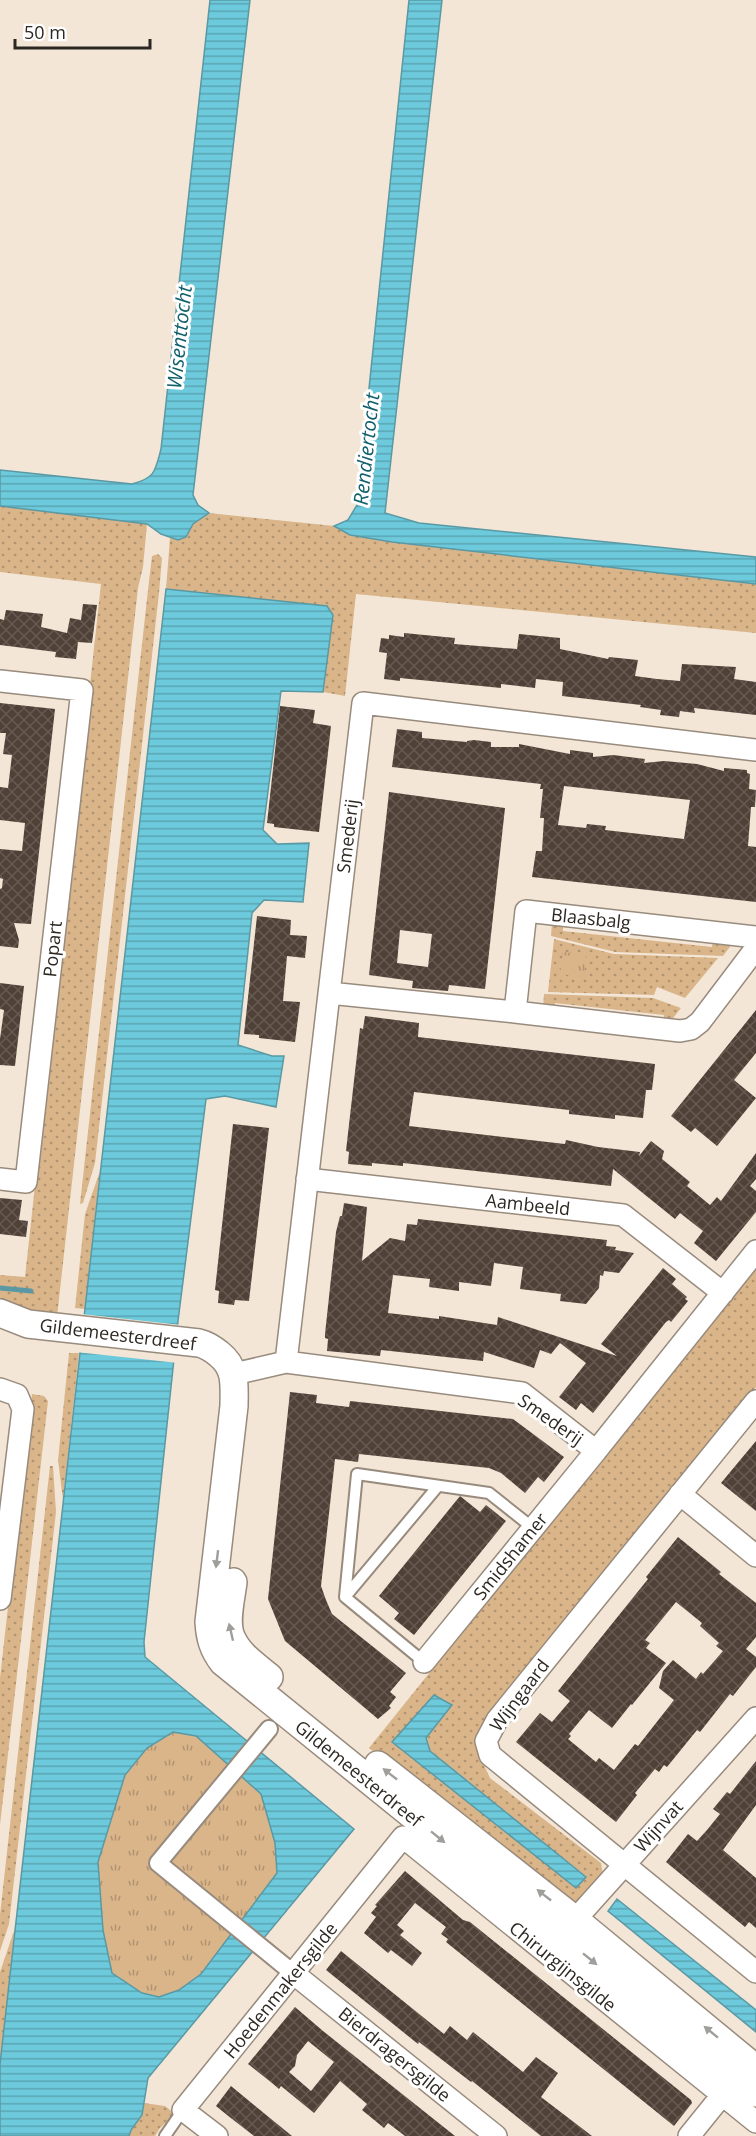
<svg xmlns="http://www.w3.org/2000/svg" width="756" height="2136" font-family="'Open Sans',sans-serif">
<defs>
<pattern id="grass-dots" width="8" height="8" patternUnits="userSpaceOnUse" patternTransform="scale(1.5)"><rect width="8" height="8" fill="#dab58a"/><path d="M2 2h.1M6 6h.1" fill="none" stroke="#b19370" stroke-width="1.8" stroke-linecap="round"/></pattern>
<pattern id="park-tufts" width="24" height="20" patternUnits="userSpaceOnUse" patternTransform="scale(1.5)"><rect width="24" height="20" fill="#dab58a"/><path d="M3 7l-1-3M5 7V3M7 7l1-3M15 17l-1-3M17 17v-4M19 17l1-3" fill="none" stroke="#b19370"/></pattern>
<pattern id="water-rules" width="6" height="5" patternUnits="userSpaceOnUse" patternTransform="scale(1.5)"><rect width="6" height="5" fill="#6dcadc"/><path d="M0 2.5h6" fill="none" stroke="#5aa4b2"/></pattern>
<pattern id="building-cross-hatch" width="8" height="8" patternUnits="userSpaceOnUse" patternTransform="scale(1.5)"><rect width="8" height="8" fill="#4f4137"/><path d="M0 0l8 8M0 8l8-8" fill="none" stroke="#665a52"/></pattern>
</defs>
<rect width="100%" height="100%" fill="#f3e6d6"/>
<!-- grass -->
<path fill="url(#grass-dots)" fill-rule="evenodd" d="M0 506 147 524 143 567 138 588 57 1317 0 1307V1275L25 1277 101 584 0 572Z
M209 513 334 526 350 535 392 542 756 584V633L356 594 345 696 323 692 333 615 166 589 170 538 178 540 193 524Z
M158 554 162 558 159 593 95 1163 83 1203 80 1204 149 581 152 556Z
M552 922 563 923V931L712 947 713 940 732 944 723 956 615 952 551 936Z
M554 939 614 954 718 958 685 998 657 987 654 995 548 992Z
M544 994 653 998 681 1008 670 1022H663L664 1015 555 1003 554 1009H543Z
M100 1171 85 1309 75 1308 85 1214Z
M756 1266V1387L480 1728 477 1750 490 1778 601 1863 603 1874 574 1905 558 1902 369 1748ZM451 1705 426 1738 430 1751 586 1877 576 1887 393 1742Z
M69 1353H79L63 1500 58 1460Z
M32 1394 44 1396 48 1401 0 1825V1678Z
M50 1466H53L56 1512 9 1924 0 1951V1915Z
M15 1928 0 2064V1972Z
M144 2103 165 2106 175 2114 160 2128 155 2136H129C133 2124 142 2116 144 2103Z"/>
<!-- park -->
<path fill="url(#park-tufts)" d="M563 952 586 954 584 977 560 974Z
M173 1732 197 1736 261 1794 275 1843 277 1873 201 1974 179 1990 159 1997 142 1993 112 1973 103 1930 98 1862 125 1775 147 1748Z"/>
<!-- water -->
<path fill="url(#water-rules)" stroke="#5a99a4" stroke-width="1.5" fill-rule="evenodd" d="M210 0H250L193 495 198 505 209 513 193 524 186 537 178 540 161 534 147 524 0 506V470L132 484C155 478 155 472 161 449Z
M409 0H442L385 513 419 523 756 557V584L392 542 350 535 334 526 348 520 357 505Z
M166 589 327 606 333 615 323 692 281 691 263 830 277 844 309 843 303 902 264 900 252 913 238 1045 272 1056H284L276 1107 225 1096 206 1099 178 1321 144 1642 145 1657 354 1829 148 2078 142 2115 131 2130 129 2136H0V2064ZM173 1732 196 1736 261 1794 275 1843 277 1873 201 1974 179 1990 159 1997 142 1993 112 1973 103 1930 98 1862 125 1775 147 1748Z
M434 1695 452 1705 426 1738 430 1751 586 1877 576 1888 392 1742Z
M617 1899 756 2010V2032L608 1911Z"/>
<!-- pier -->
<path fill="#f3e6d6" d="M81 1314 181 1325 178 1363 76 1352Z"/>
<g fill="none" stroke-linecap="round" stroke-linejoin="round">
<!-- stream -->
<path stroke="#5a99a4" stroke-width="5" d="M0 1288 31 1291"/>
</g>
<!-- building -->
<path fill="url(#building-cross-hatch)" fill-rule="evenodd" d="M83 604 97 605 92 643 78 642 76 659 55 657 56 652 0 645V619L4 620 6 610 43 614 41 627 67 633 70 618 81 620Z
M404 633 455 638 454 644 517 649 519 634 560 638V649L608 659 609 657 638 660 635 676 657 679 680 681 682 664 736 667 734 679 756 682V715L694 708 695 713 680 711 679 717 660 715 661 710 640 707 641 705 562 696 563 682 536 679 535 688 501 684V688L400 678V681L384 679 387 653 379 652 381 638 389 639V635L404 637Z
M0 703 55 709 31 924 14 923 19 940 18 948 0 946V889L2 888 3 879 0 878V849L22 851 25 823 0 820V787L8 788 12 755 3 754 6 733H0Z
M280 706 315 710 313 723 331 726 319 832 274 827V824L267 823Z
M397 729 422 732V738L467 742V741L474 740 491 742V747H519V744L570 754V750L593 753V757L613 755 645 759 644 763 664 761 697 764 724 771V768L747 770V773L750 774 749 789 756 790 755 807H751L748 846 756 847V902L532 877 536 851H542L544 818H540L543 789H540L541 784 392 767ZM564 786 690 800 684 839 605 830 606 826 587 824 586 828 558 825Z
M389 792 505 808 485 989 449 985 448 991 412 988 413 981 369 975ZM400 930 432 934 428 967 397 963Z
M257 916 291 920 290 935 307 936 305 958 287 956 283 1001 300 1002 295 1042 259 1038V1035L244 1034Z
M0 983 24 986 15 1066 0 1065V1039L4 1010 0 1009Z
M756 1010V1053L734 1080 756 1098 717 1146 695 1128 691 1132 671 1116Z
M365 1016 419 1023 418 1037 655 1064 652 1090H646L643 1118 615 1115V1119L569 1114V1110L414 1092 409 1126 565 1144 566 1140 598 1147 640 1152 639 1156 651 1141 664 1151 662 1159 690 1182 687 1186 710 1205 717 1197 721 1201 756 1153V1179L750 1186 756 1191V1212L716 1261 694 1243 703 1231 680 1213 675 1219 613 1169 611 1186 403 1163V1166L372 1163V1166L348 1164 349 1152 346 1151 347 1142 360 1028 363 1029Z
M233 1124 269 1128 249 1301 235 1300 234 1305 218 1303 219 1291 215 1290Z
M0 1198 22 1200 19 1220 28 1221 26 1237 0 1234Z
M344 1203 367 1207 362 1261 390 1238 405 1241 407 1224 417 1225 418 1219 607 1240 606 1246 616 1247 615 1250 634 1253 619 1273 604 1271 603 1276 600 1275 599 1288 586 1304 560 1301 561 1294 520 1289 523 1267 494 1263 491 1286 459 1282V1291L429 1287 430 1279 393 1275 388 1313 439 1319V1316L497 1325 498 1317 617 1356 601 1344 663 1268 676 1279 672 1284 687 1297 685 1299 688 1301 671 1322 669 1320 666 1322 593 1413 581 1403 576 1410 559 1397 586 1363 560 1343 551 1354 540 1350 534 1368 484 1352 483 1361 381 1350 380 1356 327 1351 328 1339 325 1338V1334L336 1232 340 1216H342Z
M290 1392 317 1395 316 1403 349 1407 350 1401 513 1419 564 1457 544 1482 538 1477 525 1493 501 1473 489 1468 359 1454 358 1462 335 1459 321 1586 326 1600 332 1614 406 1673 390 1692 396 1697 389 1706 391 1708 378 1719 285 1641 268 1599Z
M756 1441V1511L721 1483Z
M460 1496 480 1512 486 1505 506 1521 414 1635 394 1619 399 1613 379 1596Z
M678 1537 721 1572 719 1574 756 1603V1637L746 1649 756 1657V1667L733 1696 730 1694 700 1732 697 1730 667 1767 664 1765 659 1772 655 1769 635 1793 637 1795 616 1822 516 1742 540 1713 552 1722 570 1701 558 1691 648 1579 646 1577ZM676 1602 702 1623 700 1626 719 1643 716 1646 723 1651 703 1674 701 1672 696 1679 673 1660 663 1671 659 1688 674 1700 638 1746 635 1744 614 1770 599 1758 596 1762 568 1739 571 1736 569 1734 589 1710 612 1728 631 1704 632 1705 666 1663 646 1648 650 1643 645 1640Z
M756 1761V1805L723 1850 756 1878V1928L749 1922 745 1927 666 1862 688 1834 697 1841 707 1830 720 1814 713 1809 727 1792 730 1794Z
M405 1871 463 1920 470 1922 691 2100 692 2103 674 2126 446 1942 448 1939 441 1934 446 1927 415 1903 397 1925 404 1931 400 1935 422 1953 412 1966 391 1950 388 1953 364 1933 376 1917 371 1913 377 1906 375 1905Z
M341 1951 444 2034 450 2026 467 2040 473 2032 523 2072 536 2057 558 2073 541 2097 592 2136H541L472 2081 471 2082 419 2042 418 2044 326 1970Z
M295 2007 323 2031 455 2136H405L388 2123 384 2128 362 2110 367 2104 340 2081 314 2113 281 2086 279 2089 272 2083 248 2064ZM308 2041 334 2062 311 2091 289 2072 295 2066 297 2055Z
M231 2086 254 2105 292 2136H254L227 2115 216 2106Z"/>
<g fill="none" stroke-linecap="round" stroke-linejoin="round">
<defs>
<path id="service" d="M345 1597 438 1486
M424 1662 345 1597 357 1474 489 1493 533 1528
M165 2136 183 2110"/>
<path id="pedestrian" d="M269 1729 158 1863 293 1973"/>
<path id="minor" d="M0 681 82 690 26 1182 0 1179
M756 937 526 911 515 1012 680 1031 691 1029 700 1022 756 948
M329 993 515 1012
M307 1179 623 1215 723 1293
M286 1362 363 703 756 750
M234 1374 286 1362 522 1393 596 1451 756 1251
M0 1389 17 1395 23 1409 0 1599
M756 1401 497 1720 486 1741 490 1755 756 1972
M680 1494 756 1556
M424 1662 596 1451
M565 1931 756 1718
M293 1973 496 2136
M217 2136 183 2110 403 1837 756 2122
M689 2136 731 2084"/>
<path id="tertiary" d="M0 1313 28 1324 199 1343C207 1345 213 1349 219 1354 237 1368 234 1386 234 1406L209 1622C210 1638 213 1649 223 1662L756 2093
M233 1582C231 1599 224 1624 232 1639 239 1655 256 1666 269 1677
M378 1765 574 1919 756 2069"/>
</defs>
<!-- service casing -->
<use href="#service" stroke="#988b7d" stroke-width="14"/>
<!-- pedestrian casing -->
<use href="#pedestrian" stroke="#988b7d" stroke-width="20"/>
<!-- minor casing -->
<use href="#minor" stroke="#988b7d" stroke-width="24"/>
<!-- tertiary casing -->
<use href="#tertiary" stroke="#988b7d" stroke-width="30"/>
<!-- service -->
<use href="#service" stroke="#fff" stroke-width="10"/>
<!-- pedestrian -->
<use href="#pedestrian" stroke="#fff" stroke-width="16"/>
<!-- minor -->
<use href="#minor" stroke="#fff" stroke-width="21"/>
<!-- tertiary -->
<use href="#tertiary" stroke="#fff" stroke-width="27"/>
</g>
<!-- one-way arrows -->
<defs><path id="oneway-solid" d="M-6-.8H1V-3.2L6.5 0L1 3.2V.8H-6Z" transform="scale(1.5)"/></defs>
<g fill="#a09e9b">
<use href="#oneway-solid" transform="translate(217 1559) rotate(97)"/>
<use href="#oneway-solid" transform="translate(231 1632) rotate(-103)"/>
<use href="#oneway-solid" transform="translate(390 1774) rotate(-142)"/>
<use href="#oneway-solid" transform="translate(438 1837) rotate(39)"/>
<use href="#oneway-solid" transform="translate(544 1895) rotate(-142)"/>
<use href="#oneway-solid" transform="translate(590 1959) rotate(39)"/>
<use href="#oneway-solid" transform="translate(711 2032) rotate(-141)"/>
</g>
<g text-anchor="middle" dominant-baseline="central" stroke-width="6" stroke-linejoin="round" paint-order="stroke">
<!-- street labels -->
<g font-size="18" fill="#2c2721" stroke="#fff">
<text transform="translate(347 836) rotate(-83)">Smederij</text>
<text transform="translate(591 918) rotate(6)">Blaasbalg</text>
<text transform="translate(52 949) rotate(-84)">Popart</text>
<text transform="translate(528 1204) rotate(6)">Aambeeld</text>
<text transform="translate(118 1334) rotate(7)">Gildemeesterdreef</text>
<text transform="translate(551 1419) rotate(35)">Smederij</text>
<text transform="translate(510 1556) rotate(-51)">Smidshamer</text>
<text transform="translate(519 1695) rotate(-53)">Wijngaard</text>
<text transform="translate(359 1773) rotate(39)">Gildemeesterdreef</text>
<text transform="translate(658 1826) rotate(-48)">Wijnvat</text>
<text transform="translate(563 1966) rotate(39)">Chirurgijnsgilde</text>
<text transform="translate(280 1990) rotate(-51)">Hoedenmakersgilde</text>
<text transform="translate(395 2054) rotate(39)">Bierdragersgilde</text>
</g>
<!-- water labels -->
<g font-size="20" font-style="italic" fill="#10606c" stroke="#fff">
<text transform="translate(179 337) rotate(-84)">Wisenttocht</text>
<text transform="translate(366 449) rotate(-84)">Rendiertocht</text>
</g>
</g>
<!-- scale -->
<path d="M15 39v9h135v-9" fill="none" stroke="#2c2721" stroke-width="3"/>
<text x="24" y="39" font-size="18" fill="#2c2721" stroke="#ffffff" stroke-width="4.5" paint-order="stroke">50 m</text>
</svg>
